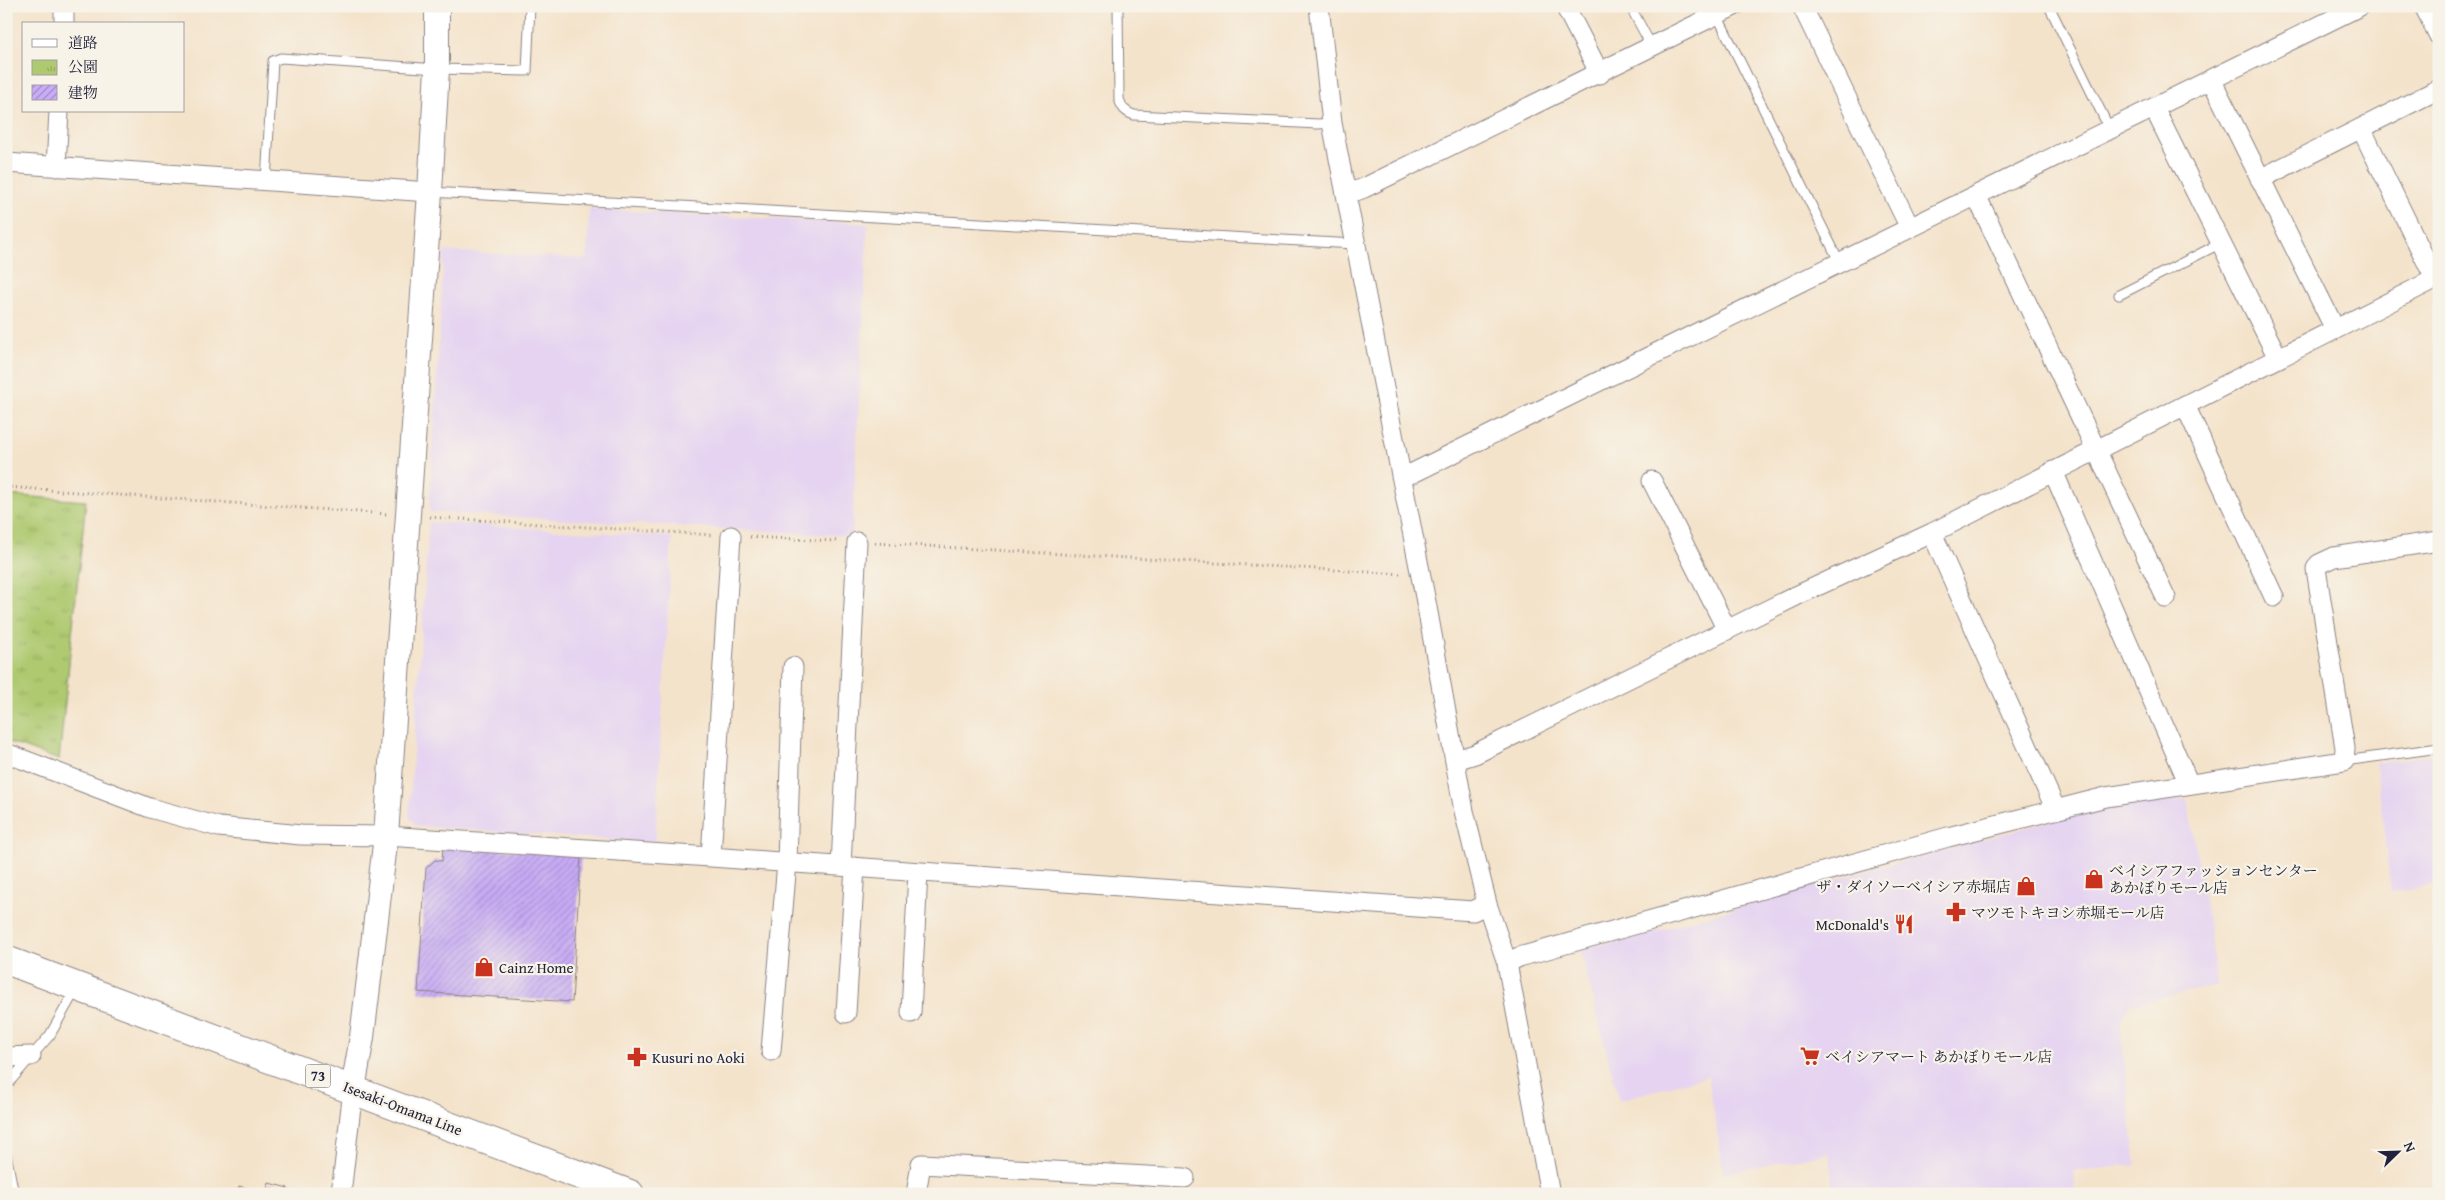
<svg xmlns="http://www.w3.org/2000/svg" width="2445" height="1200" font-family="'Gentium Book Plus','Noto Serif JP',serif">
<defs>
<pattern id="park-tufts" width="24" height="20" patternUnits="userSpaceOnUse" patternTransform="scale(1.25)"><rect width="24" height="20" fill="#aec96f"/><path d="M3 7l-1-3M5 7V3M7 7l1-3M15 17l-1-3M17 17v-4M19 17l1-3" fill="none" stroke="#95ac61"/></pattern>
<pattern id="building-hatch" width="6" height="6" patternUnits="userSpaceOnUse" patternTransform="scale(1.25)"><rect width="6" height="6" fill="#c8acf6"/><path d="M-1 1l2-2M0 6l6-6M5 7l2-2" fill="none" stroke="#a28cc8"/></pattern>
</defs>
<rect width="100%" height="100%" fill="#f7f3e8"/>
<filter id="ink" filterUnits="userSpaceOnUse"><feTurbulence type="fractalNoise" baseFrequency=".02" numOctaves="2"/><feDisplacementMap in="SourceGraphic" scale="10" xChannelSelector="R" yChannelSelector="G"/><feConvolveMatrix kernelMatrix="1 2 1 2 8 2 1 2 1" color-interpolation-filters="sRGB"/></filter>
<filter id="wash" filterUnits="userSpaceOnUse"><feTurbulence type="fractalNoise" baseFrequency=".0096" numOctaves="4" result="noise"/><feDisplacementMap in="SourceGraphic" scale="20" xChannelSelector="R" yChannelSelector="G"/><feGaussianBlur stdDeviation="1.12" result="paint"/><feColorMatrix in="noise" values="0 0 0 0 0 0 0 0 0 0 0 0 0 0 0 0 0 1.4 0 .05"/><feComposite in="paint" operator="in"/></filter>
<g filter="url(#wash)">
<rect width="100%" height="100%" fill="#f4e3cb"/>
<!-- built -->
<path fill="#e5d3f1" d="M589 209 868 224 852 536 429 512 444 251 587 259Z
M429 522 672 537 655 843 416 826 409 816Z
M2439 754V884L2391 892 2376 763Z
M2187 799 2205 899 2217 985 2129 1005 2120 1024 2136 1165 2073 1171 2075 1194H1833L1829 1153 1724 1173 1708 1076 1619 1100 1580 948 1630 939 1814 885 2054 820 2124 805Z"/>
<!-- park -->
<path fill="url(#park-tufts)" stroke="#687655" d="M6 495 86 501 59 760 6 741Z"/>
<g id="blocks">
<!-- building -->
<path fill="url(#building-hatch)" d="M443 846 581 855 572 1002 418 992 426 868 435 860 442 861Z
M269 1183 288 1188 287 1194H266Z
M239 1186 264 1193V1194H237Z"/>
</g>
</g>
<g filter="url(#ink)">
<use href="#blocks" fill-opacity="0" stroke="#8b8283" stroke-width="1"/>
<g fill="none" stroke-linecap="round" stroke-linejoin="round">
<defs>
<path id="service" d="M1118 6 1119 99C1122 108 1125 112 1134 115L1318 124 1332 123
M1630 6 1652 47
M2049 6 2110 130
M1717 15 1840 263
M266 181 273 61 281 58 437 69 527 71 530 6
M430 192 1355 244
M2119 295 2221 243
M2344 761 2439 748
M6 1086 50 1035 76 989
M6 1154 14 1194"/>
<path id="minor" d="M1319 6 1332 123 1427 607 1464 811 1487 904 1507 963 1550 1194
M1565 6 1600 74
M1802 6 1910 228
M2424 6 2439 36
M64 24V6
M2211 79 2335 329
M2154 108 2278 358
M2361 128 2435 279
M6 163 430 192
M56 167 59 111
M2260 179 2439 89
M1345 189 1356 191 1364 188 1734 6
M1976 195 2166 598
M2185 405 2274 597
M2053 471 2189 784
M1401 476 1413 473 2360 6
M1652 481 1727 630
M1932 533 2056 810
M6 753 150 808 219 827 301 835 386 836 711 857 1473 911 1487 904
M1456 760 1475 754 1798 595 1932 533 2439 277
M711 857 731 536
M841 866 857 542
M1507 963 1519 957 1948 837 2106 797 2344 761 2345 748 2316 569 2319 564 2334 557 2439 541
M846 1013 855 867
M911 1013 918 872
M771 1051 787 862 793 667
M6 1057 31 1056
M341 1194 353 1089
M916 1194 921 1164 1185 1178"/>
<path id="tertiary" d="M353 1089 362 1037 386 836 430 192 437 69V6"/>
<path id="primary" d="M6 960 630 1194"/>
</defs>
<!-- service casing -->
<use href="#service" stroke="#8b8283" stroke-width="11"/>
<!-- minor casing -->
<use href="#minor" stroke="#8b8283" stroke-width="21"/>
<!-- tertiary casing -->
<use href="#tertiary" stroke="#8b8283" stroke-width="26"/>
<!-- primary casing -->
<use href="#primary" stroke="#8b8283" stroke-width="30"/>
<!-- path -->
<path stroke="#8b8283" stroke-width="3" stroke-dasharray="1 4" stroke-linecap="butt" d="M6 487 387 514
M430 517 713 535
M750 537 838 541
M875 543 1402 574"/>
<!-- service -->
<use href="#service" stroke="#fff" stroke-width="9"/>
<!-- minor -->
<use href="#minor" stroke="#fff" stroke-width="19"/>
<!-- tertiary -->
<use href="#tertiary" stroke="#fff" stroke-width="24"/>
<!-- primary -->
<use href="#primary" stroke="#fff" stroke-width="28"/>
</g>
</g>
<!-- icons -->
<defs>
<symbol id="shop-bare" viewBox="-9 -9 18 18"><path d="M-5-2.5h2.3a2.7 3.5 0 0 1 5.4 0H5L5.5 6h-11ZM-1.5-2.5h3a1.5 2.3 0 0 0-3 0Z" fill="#c8321e" stroke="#f7f3e8" stroke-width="2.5" paint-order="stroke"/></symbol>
<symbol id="pharmacy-bare" viewBox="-9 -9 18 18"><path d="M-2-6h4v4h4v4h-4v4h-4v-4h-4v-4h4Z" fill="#c8321e" stroke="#f7f3e8" stroke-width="2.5" paint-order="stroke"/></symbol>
<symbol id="restaurant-bare" viewBox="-9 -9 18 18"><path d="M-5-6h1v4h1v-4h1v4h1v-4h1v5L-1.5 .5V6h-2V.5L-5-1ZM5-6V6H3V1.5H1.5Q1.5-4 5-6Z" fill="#c8321e" stroke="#f7f3e8" stroke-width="2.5" paint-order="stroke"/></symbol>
<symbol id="supermarket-bare" viewBox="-9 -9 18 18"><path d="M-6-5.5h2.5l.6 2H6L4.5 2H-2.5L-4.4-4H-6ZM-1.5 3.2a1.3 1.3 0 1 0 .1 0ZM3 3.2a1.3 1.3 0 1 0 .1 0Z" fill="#c8321e" stroke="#f7f3e8" stroke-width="2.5" paint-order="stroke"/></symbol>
</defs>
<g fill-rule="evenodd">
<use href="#shop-bare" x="2080" y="865" width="28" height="28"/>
<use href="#shop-bare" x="2012" y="872" width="28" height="28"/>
<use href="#pharmacy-bare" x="1942" y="898" width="28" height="28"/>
<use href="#restaurant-bare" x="1890" y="910" width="28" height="28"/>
<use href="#shop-bare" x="470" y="953" width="28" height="28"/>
<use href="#supermarket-bare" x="1796" y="1042" width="28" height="28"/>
<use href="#pharmacy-bare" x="623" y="1043" width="28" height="28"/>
</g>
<g text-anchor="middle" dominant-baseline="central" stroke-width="4.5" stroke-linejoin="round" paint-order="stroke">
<!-- shield labels -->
<rect fill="#f7f3e8" stroke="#62616f" stroke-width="1" x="305.5" y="1064.5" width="25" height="23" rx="4"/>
<g font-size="14" font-weight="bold" fill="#22223b">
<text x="318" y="1076">73</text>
</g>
<!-- poi labels -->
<g font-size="15" fill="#22223b" stroke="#f7f3e8" text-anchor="start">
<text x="2109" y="870">ベイシアファッションセンター<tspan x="2109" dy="17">あかぼりモール店</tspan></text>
<text x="2011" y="886" text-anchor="end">ザ・ダイソーベイシア赤堀店</text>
<text x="1971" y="912">マツモトキヨシ赤堀モール店</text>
<text x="1889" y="924" text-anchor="end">McDonald's</text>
<text x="499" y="967">Cainz Home</text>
<text x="1825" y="1056">ベイシアマート あかぼりモール店</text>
<text x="652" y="1057">Kusuri no Aoki</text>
</g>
<!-- street labels -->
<g font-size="15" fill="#22223b" stroke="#f7f3e8">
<text transform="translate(403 1108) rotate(21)">Isesaki-Omama Line</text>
</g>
</g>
<!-- margin -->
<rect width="2445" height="1200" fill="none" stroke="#f7f3e8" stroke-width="25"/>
<!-- legend -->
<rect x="22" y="22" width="162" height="90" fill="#f7f3e8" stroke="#a29fa3"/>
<rect x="32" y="39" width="25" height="8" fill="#ffffff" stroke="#a29fa3"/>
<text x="68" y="48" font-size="15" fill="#22223b">道路</text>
<rect x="32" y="60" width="25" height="15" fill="url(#park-tufts)" stroke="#a29fa3"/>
<text x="68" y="72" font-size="15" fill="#22223b">公園</text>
<rect x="32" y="85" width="25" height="15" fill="url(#building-hatch)" stroke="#a29fa3"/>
<text x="68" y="98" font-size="15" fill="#22223b">建物</text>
<!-- north arrow -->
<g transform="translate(2398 1152) rotate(67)" stroke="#f7f3e8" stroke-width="4" paint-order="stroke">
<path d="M0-4L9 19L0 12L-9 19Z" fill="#22223b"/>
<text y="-8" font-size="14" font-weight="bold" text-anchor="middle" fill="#22223b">N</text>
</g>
</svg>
